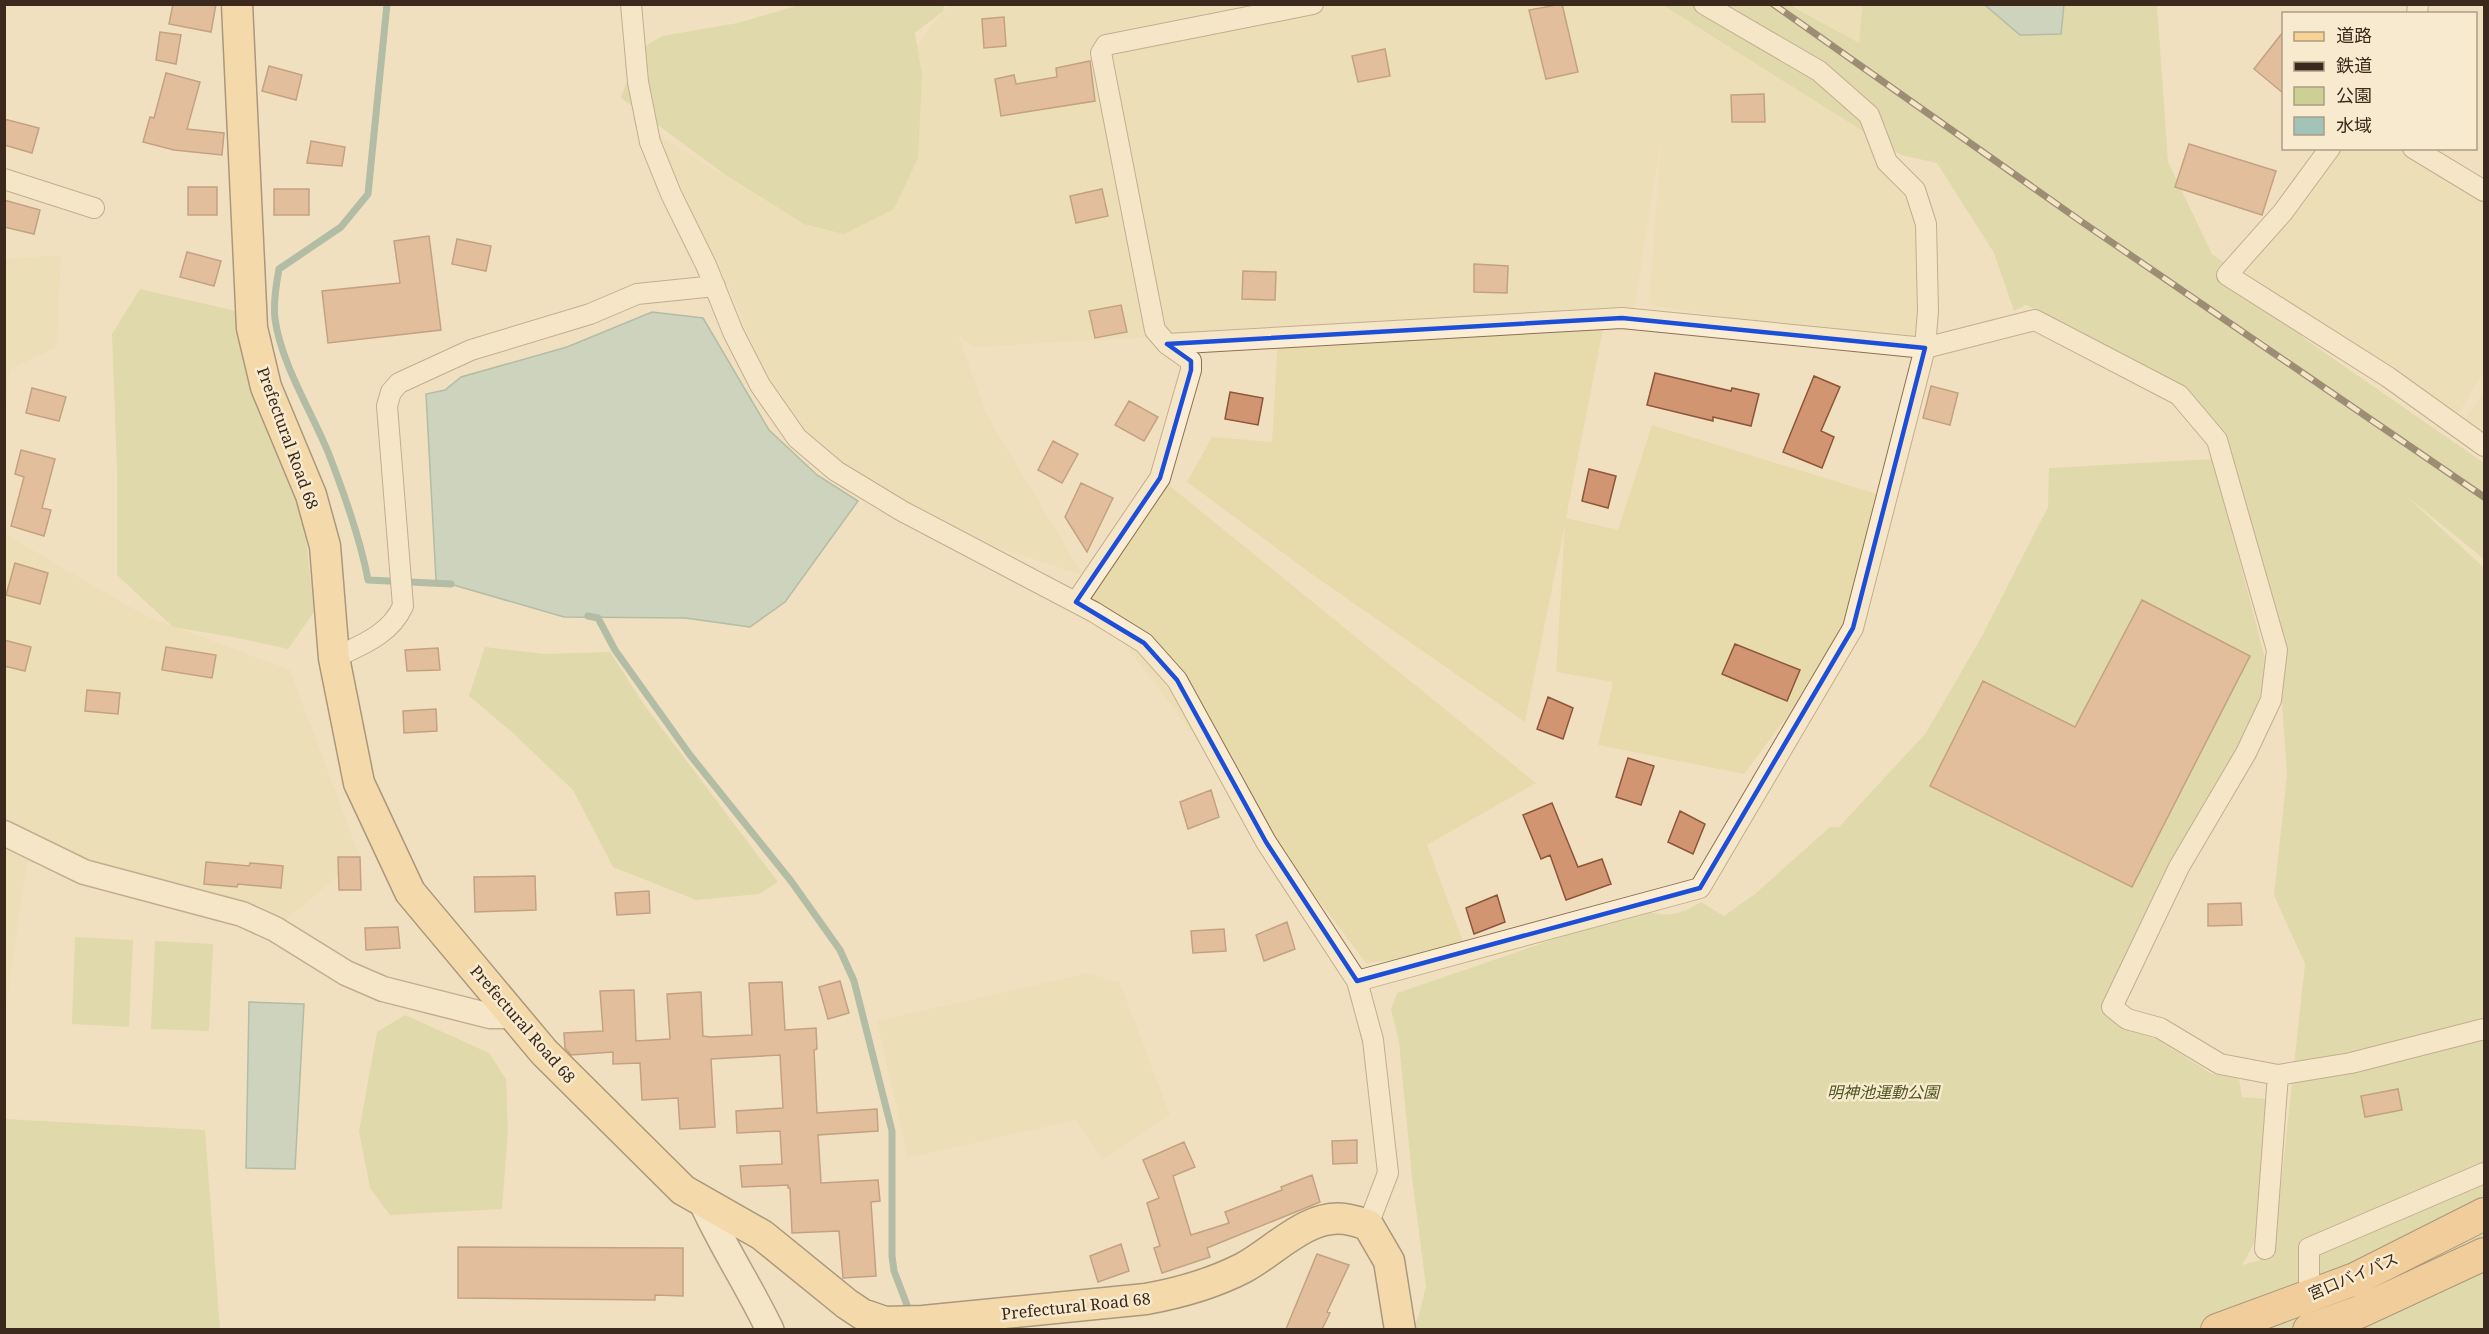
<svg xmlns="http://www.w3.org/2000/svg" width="2489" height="1334" font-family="'Noto Serif','Noto Sans JP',serif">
<rect width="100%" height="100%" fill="#f1e0bf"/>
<!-- farmland -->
<path fill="#e7dbac" d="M951 5H1680L1869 115 1886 176 1926 224 1925 348 1649 305 1661 140 1634 310 973 347 958 334 986 414 1083 575 933 527 875 494 784 420 729 287 687 206 659 136 788 214 918 158 917 45 943 11Z
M1793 5H1863L1860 44Z
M2329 149H2411L2484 196V372L2456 417 2227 275Z
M61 255 57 347 9 370 5 418V259Z
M1605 319 1566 518 1618 530 1652 425 1887 497 1853 628 1744 774 1598 745 1613 682 1556 672 1565 524 1525 722 1313 575 1187 482 1212 437 1272 442 1278 337Z
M2484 391V436L2464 420Z
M1160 478 1536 783 1427 845 1467 952 1366 963 1084 590Z
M5 534 144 615 290 670 360 857 275 929 102 878 27 862 5 1012Z
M1088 973 1120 983 1170 1115 1102 1160 1076 1120 908 1158 877 1021Z"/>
<!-- green -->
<path fill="#ccd092" d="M799 5H944L943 11 915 33 922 76 918 158 894 209 844 234 804 224 727 176 621 98 637 51 662 36 738 23Z
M1663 5H1790L1859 43 1863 5H1985L2020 35 2061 34 2065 5H2157L2168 162 2212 254 2270 295 2302 337 2484 463V559L2404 494 2484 568V1329H1411L1418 1318 1426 1287 1412 1177 1399 1042 1391 1009 1397 993 1640 910C1667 917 1677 917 1701 902L1724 916 1755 894 1830 827H1839L1926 733 1982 636 2048 507 2049 468 2213 459 2265 658 2264 698 2239 752 2102 1005 2124 1028 2157 1039 2212 1074 2239 1079 2242 1097 2267 1099 2262 1229 2242 1265 2273 1257 2305 964 2274 895 2287 775 2281 687 2228 449 2179 395 2073 327 2026 305 2014 311 1994 253 1937 163 1901 155Z
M140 289 240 312 298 465 314 612 288 649 238 638 173 627 117 575V469L112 334Z
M485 647 544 654 610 652 645 706 778 882 759 894 696 900 613 867 573 790 513 733 469 696Z
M75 937 133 940 129 1027 72 1024Z
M155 941 213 944 209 1031 151 1029Z
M405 1015 489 1053 506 1079 508 1130 502 1209 390 1215 370 1188 359 1131 377 1032Z
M5 1119 205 1130 220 1329H5Z"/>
<!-- water -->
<path fill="#a2c3b8" stroke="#699185" stroke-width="1.5" d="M1985 5H2064L2061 34 2020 35Z
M652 312 703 318 769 430 817 475 858 501 785 602 750 627 685 618 564 617 436 580 426 394 445 390 461 377 567 347Z
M249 1002 304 1004 295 1169 246 1168Z"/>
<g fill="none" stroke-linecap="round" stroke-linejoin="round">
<!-- stream -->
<path stroke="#699185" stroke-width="7" d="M387 4 368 194 341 227 279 269C276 285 273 303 275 319 281 363 311 411 328 452 344 493 360 537 368 580L451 584
M588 616 598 618 615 650 690 755 791 881 840 950 854 981 892 1131V1256L894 1271 907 1305"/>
</g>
<!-- building -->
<path fill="#d29572" stroke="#8c563a" stroke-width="1.5" d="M173 4H216L211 32 169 24Z
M1562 4 1578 72 1546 79 1529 10Z
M1004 17 1006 46 984 48 982 19Z
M160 32 181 35 176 64 156 60Z
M2283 32V93L2254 69Z
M1385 49 1390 76 1358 82 1352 56Z
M1090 61 1095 101 1001 116 995 79 1014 75 1016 84 1057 77 1056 68Z
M269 66 302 75 296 100 262 91Z
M166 73 200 82 187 129 224 133 222 155 174 150 143 142 150 117 154 118Z
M1764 94 1765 122H1732L1731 95Z
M4 119 39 128 32 153 4 145Z
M311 141 345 147 342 166 307 163Z
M2189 144 2276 171 2262 215 2175 187Z
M188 187H217V215H188Z
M274 189H309V215H274Z
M1102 189 1108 216 1076 223 1070 196Z
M4 200 40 210 34 234 4 227Z
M429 236 441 330 328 343 322 291 400 283 394 241Z
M457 239 491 246 486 271 452 264Z
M187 252 221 261 214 286 180 277Z
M1474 264 1508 266 1507 293 1474 292Z
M1243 271 1276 272 1275 300 1242 299Z
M1121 305 1127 332 1095 338 1089 311Z
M1655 373 1731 391 1732 388 1759 394 1751 426 1713 417V421L1647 405Z
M1814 376 1840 387 1821 431 1834 437 1822 468 1783 452Z
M1931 386 1958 393 1950 425 1923 418Z
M32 388 66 397 59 421 26 413Z
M1230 392 1263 398 1258 425 1225 419Z
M1129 401 1158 417 1144 441 1115 425Z
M1053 441 1078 454 1062 483 1038 470Z
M21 450 55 459 42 508 51 510 44 536 11 526 24 477 15 474Z
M1589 469 1616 476 1608 508 1582 501Z
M1081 483 1113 498 1087 552 1065 517Z
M15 563 48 573 40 604 6 595Z
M2142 600 2250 656 2132 887 1930 786 1983 681 2075 727Z
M4 640 31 647 25 671 4 666Z
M1735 644 1800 670 1787 701 1722 674Z
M166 647 216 655 212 678 162 670Z
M438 648 440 670 407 671 405 650Z
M87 690 120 693 118 714 85 711Z
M1548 697 1573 708 1563 739 1537 729Z
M436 709 437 731 404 733 403 711Z
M1628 758 1654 766 1641 805 1616 797Z
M1211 790 1219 817 1188 829 1180 802Z
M1552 803 1578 867 1602 859 1611 884 1566 900 1550 855 1541 859 1523 815Z
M1680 811 1705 824 1693 854 1668 842Z
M338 857H360L361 890H339Z
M206 862 249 866 250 863 283 866 281 888 238 884 237 887 204 884Z
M535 876 536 910 475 912 474 877Z
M649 891 650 913 617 915 615 893Z
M1497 895 1505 922 1474 934 1466 908Z
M2241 903 2242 925 2208 926V904Z
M1287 922 1295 949 1264 961 1256 935Z
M398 927 400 948 366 950 365 928Z
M1224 929 1226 951 1193 953 1191 931Z
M840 981 849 1013 828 1019 819 987Z
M782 982 785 1030 816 1028 817 1049 814 1050 817 1113 877 1109 878 1131 818 1135 821 1183 878 1180 880 1201 871 1202 876 1276 843 1278 839 1231 792 1233 790 1188H788V1185L742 1187 740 1166 782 1164 780 1131 737 1133 736 1111 783 1108 780 1055 711 1059 715 1127 680 1129 678 1098 642 1100 640 1063 613 1064V1052L571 1055 565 1048 564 1033 603 1031 600 991 634 990 636 1041 670 1039 667 994 701 992 703 1036 711 1037 752 1035 749 983Z
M2398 1089 2402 1110 2365 1117 2361 1096Z
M1357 1140V1163L1333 1164 1332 1141Z
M1184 1142 1195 1167 1173 1176 1191 1235 1229 1223 1225 1212 1282 1190 1281 1187 1312 1175 1320 1202 1207 1248 1210 1257 1162 1273 1154 1248 1160 1246 1147 1203 1159 1198 1143 1160Z
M1121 1244 1129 1271 1098 1282 1090 1256Z
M458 1247 683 1248V1296L655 1295V1300L458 1298Z
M1317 1254 1349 1265 1327 1312 1330 1313 1322 1329H1286Z"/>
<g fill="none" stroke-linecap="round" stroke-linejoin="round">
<defs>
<path id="minor" d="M631 4 638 82 650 142 671 194 706 265 733 332 760 385 797 438 836 471 902 511 1094 612 1144 643 1177 680 1266 842 1357 981 1373 1040 1388 1173 1368 1225
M2417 14 2418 4
M2330 148 2283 212 2227 275 2388 377 2484 446
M2413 148 2484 191
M4 179 94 208
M1167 344 1622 318 1925 348 2035 320 2179 395 2217 440 2277 650 2271 700 2246 753 2179 867 2112 1007 2127 1019 2160 1028 2220 1064 2278 1075 2351 1063 2484 1029
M1076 602 1160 478 1191 370V361L1167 344 1155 330 1101 53 1106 45 1313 4
M334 658C361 645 390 635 403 606L387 406 391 392 399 383 471 350 590 314 637 294 715 286
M1357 981 1700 888 1853 628 1925 348 1928 311 1926 224 1915 190 1887 162 1869 115 1819 71 1704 4
M2265 1249 2278 1075
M2309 1295V1248L2484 1173"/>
<path id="tertiary" d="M4 833 84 872 242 914 275 929 346 973 383 989 490 1016H514"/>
<path id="secondary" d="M703 1203C723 1247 749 1286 770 1330"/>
<path id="primary" d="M237 4 252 328 266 387 311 495 325 546 334 658 359 783 410 892 544 1052 683 1190 762 1235 847 1304 862 1314 885 1322 923 1321 1146 1299C1179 1293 1212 1284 1243 1268 1275 1251 1307 1214 1345 1219 1353 1220 1361 1223 1368 1225L1389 1261 1400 1330"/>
<path id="trunk" d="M2217 1330 2355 1279 2484 1214
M2309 1330 2359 1312 2484 1254"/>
</defs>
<!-- minor casing -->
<use href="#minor" stroke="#8b7056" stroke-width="22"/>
<!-- tertiary casing -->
<use href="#tertiary" stroke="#8b7056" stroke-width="27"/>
<!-- secondary casing -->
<use href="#secondary" stroke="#6d5139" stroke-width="30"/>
<!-- primary casing -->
<use href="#primary" stroke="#583e2b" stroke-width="33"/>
<!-- trunk casing -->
<use href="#trunk" stroke="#583e2b" stroke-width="34"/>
<!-- minor -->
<use href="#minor" stroke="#fbedd3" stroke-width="20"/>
<!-- tertiary -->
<use href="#tertiary" stroke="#fbedd3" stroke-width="24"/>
<!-- secondary -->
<use href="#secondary" stroke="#fbedd3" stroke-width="27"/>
<!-- primary -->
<use href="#primary" stroke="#f8d393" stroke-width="30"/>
<!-- trunk -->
<use href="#trunk" stroke="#f0b66e" stroke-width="32"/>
<defs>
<path id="rail" d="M1773 4 2082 222 2484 497"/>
</defs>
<!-- rail casing -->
<use href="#rail" stroke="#3a291c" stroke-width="7"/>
<!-- rail -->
<use href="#rail" stroke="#f8eacf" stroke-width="4.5" stroke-dasharray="14" stroke-linecap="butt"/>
</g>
<!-- marked area -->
<path d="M0 0H2489V1334H0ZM1622 318 1925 348 1853 628 1700 888 1357 981 1266 842 1177 680 1144 643 1076 602 1160 478 1191 370V361L1167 344Z" fill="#f1e0bf" fill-opacity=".55" fill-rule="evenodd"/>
<path fill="none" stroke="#1d4ed8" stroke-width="4.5" stroke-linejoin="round" d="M1622 318 1925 348 1853 628 1700 888 1357 981 1266 842 1177 680 1144 643 1076 602 1160 478 1191 370V361L1167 344Z"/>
<g text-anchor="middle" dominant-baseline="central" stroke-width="5" stroke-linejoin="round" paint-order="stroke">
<!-- street labels -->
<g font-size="16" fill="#3a291c" stroke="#f8eacf">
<text transform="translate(288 438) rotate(70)">Prefectural Road 68</text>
<text transform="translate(523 1024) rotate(49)">Prefectural Road 68</text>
<text transform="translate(2353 1276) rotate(-23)">宮口バイパス</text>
<text transform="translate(1076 1306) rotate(-6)">Prefectural Road 68</text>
</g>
<!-- park labels -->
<g font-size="16" font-style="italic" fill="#4d5821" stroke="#f8eacf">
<text x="1883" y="1092">明神池運動公園</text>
</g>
</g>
<!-- border -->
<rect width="2489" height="1334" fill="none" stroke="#3a291c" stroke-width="12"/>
<!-- legend -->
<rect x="2282" y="12" width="195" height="138" fill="#f8eacf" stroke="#ac9d87" stroke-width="1.5"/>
<rect x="2294" y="32" width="30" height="9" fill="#f8d393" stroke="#ac9d87" stroke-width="1.5"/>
<text x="2336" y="42" font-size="18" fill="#3a291c">道路</text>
<rect x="2294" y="62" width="30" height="9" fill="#3a291c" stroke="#ac9d87" stroke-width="1.5"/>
<text x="2336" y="72" font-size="18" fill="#3a291c">鉄道</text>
<rect x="2294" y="87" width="30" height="18" fill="#ccd092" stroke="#ac9d87" stroke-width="1.5"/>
<text x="2336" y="102" font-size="18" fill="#3a291c">公園</text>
<rect x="2294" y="117" width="30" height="18" fill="#a2c3b8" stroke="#ac9d87" stroke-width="1.5"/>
<text x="2336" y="132" font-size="18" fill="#3a291c">水域</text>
</svg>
